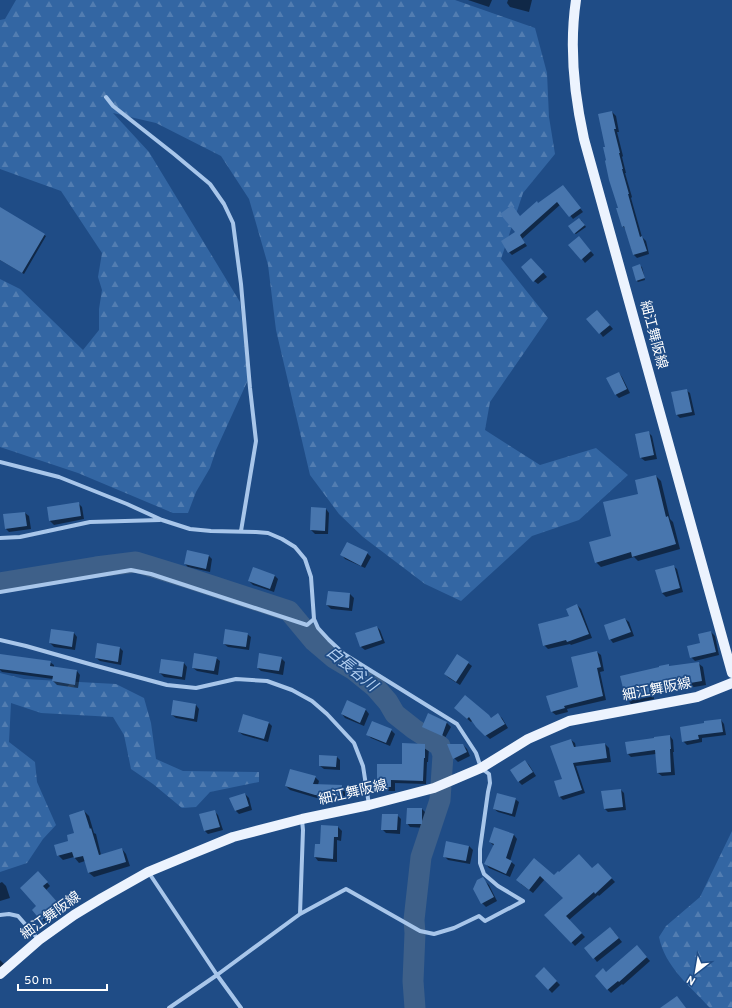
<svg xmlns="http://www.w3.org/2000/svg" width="732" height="1008" font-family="Overpass,'Noto Sans JP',sans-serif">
<defs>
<pattern id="forest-firs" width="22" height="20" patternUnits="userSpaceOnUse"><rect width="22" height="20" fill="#3366a3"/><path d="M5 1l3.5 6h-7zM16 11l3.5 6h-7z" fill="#527db1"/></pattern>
</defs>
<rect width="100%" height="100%" fill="#1f4c86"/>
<!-- forest -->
<path fill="url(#forest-firs)" d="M16 0H455L535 28 547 73 549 117 555 154 523 193 501 259 548 318 490 402 485 430 540 465 596 448 628 475 579 520 532 536 461 601 425 584 363 537 339 514 310 475 276 330 268 265 249 199 221 156 156 123 113 113 149 152 240 302 248 380 216 450 210 468 196 492 188 513H173L78 473 0 447V279L20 289 83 350 99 330V309L102 290 98 277 102 253 61 191 0 169V20L5 19Z
M0 673 24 679 116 684 144 698 151 723 156 759 183 771 259 772V782L210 792 196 807 182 808 153 784 131 769 124 735 113 717 41 713 11 703 9 742 35 762 37 782 56 825 43 839 27 863 0 872Z
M732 831V1008H710C690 986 665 967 659 937L666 926 700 897Z"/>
<!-- shadow -->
<path fill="#0007" d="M468 0H492L489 7Z
M508 0H532L529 12 510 7 507 3Z
M612 112 616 116 619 132H617L623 156 622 157 626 173H625L632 197 631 198 642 237 646 241 649 254 637 258 633 254 626 230 623 226 606 148Z
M565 189 583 212 573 219 561 204 522 239 527 246 512 255 509 252 520 217 538 205Z
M0 208 46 236 24 274 0 260Z
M581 220 586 227 576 234 574 233Z
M582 241 594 255 585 263 582 259Z
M535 263 547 277 538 284 534 281Z
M640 266 642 267 645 280 638 282 636 280Z
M601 315 613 329 603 337 600 333Z
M619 373 622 377 630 393 619 398 616 395Z
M686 390 690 393 695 415 680 418 677 415Z
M648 432 652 436 657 459 645 461 641 458Z
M656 476 661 481 670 519 673 522 680 549 638 561 634 557 601 567 596 562 639 495Z
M78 503 82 507 84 519 54 525 50 521 48 508Z
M326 509 329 513 328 534H315L311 530Z
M25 513 29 516 31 529 9 532 5 528Z
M367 553 371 557 365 568 345 559 342 555Z
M209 556 212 559 210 572 188 567 185 564Z
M673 566 677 569 683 592 666 597 662 593Z
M274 575 278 579 274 592 253 585 249 581Z
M350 594 354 598 352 611 331 609 327 605Z
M577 605 581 609 592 638 571 645 570 644 548 649 544 645 570 617Z
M625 619 629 622 634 636 613 643 610 639Z
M377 627 380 630 385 643 365 650 361 647Z
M711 632 715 636 719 655 695 661 691 657Z
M74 633 77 637 75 650 54 647 50 643Z
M247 634 251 637 249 650 228 647 224 644Z
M120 648 123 651 121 665 100 661 96 658Z
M597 652 601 655 604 671 600 672 606 700 567 709 568 712 556 715 552 712 579 688Z
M0 655 50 662 54 665V668L77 671 80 675 78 688 57 685 53 681V679L2 672 0 670Z
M216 658 220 661 218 675 197 671 193 668Z
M281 658 285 662 283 675 261 671 258 668Z
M184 663 187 667 185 680 164 677 160 673Z
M468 663 472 666 460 685 449 678 445 674Z
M698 663 703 667 706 685 653 694 654 699 631 704 627 699 670 667Z
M347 702 366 710 369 714 364 726 345 718 342 714Z
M196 705 199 709 197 722 176 718 172 715Z
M459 712 492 719 498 715 502 718 508 728 490 739 481 731 473 720 471 722Z
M429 714 447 723 451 727 445 738 427 730 423 727Z
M721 720 724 724 726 735 702 738V742L687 745 683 741Z
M269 723 272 726 268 742 243 735 239 732Z
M391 730 395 734 390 746 371 738 367 734Z
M670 736 673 740 674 752H673L675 775 662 776 658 773 656 754 631 757 628 754Z
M571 740 575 743 576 748 605 744 609 748 611 762 576 766 585 793 563 800 559 796Z
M425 745 429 748 428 762H427L426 784 395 783V791H381L378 787Z
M463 745 467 749 470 756 458 762 454 758Z
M336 756 340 760V770L324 769 320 766Z
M525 761 529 765 536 776 522 785 519 782Z
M315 777 319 781 318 785 342 786 345 790V800L320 799 290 790 286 786Z
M621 790 624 793 626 810 608 812 605 809Z
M245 794 249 798 252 810 239 814 235 810Z
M515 799 519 802 515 817 498 812 494 809Z
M422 809 426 813 425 828 410 827 407 823Z
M84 811 89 816 94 833 96 834 101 855 122 849 126 854 130 866 94 877 89 873 85 861 79 863 74 857 63 860 58 855 75 834Z
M214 811 218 815 223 830 208 834 205 831Z
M397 815 401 819 400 834 386 833 382 829Z
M322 826 338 827 342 831 341 841 337 840V862L318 861 315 857 321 845Z
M514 835 517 839 510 861 515 865 510 877 489 868 486 864 494 846 490 842Z
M469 846 473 850 470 864 448 860 444 856Z
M534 860 554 877 592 869 598 864 615 882 599 896 598 895 569 920 585 937 575 946 545 915 564 898 545 879 533 893 521 884Z
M38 872 50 886 46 890 62 908 46 923 33 910 38 906Z
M483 879 489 885 497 901 486 907 482 903Z
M2 882 6 886 10 898 0 901V883Z
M614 932 622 942 597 962 594 958Z
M640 950 650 961 623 985 622 984 611 993 607 989V973Z
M0 960 4 964 0 968Z
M544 968 560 985 552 993 536 976Z"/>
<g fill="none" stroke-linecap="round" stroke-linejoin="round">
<!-- river -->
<path stroke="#3e6089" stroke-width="21" d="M0 583 96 567 136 562 188 578 289 611 314 641 334 658 354 670 375 687 388 702 395 714 414 729 440 746 443 755 440 800 421 857 414 920 415 933 413 981 415 1008"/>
</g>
<!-- building -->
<path fill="#4876ae" d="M612 111 616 129H614L620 153H619L623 169H622L629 194H628L640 237 642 236 647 251 633 255 624 226 622 227 616 208H618L609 180 605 161 606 160 603 147H605L598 114Z
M563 185 581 208 569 217 557 202 520 235 525 243 508 253 501 241 515 232 500 214 512 205 520 216 537 201 538 203Z
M0 207 45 234 22 273 0 260Z
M579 218 585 225 574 234 568 226Z
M579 236 591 251 581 260 568 245Z
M531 258 544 272 533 282 521 267Z
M640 264 645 278 636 281 632 267Z
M597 310 610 325 599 334 586 319Z
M619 372 627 389 615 395 606 378Z
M687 389 692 412 676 415 671 392Z
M649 431 654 455 640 458 635 434Z
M656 475 666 517 668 516 676 544 632 557 631 552 595 563 589 542 611 536 603 502 638 494 635 480Z
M79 502 81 516 49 521 47 507Z
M311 507 326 508 325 531 310 530Z
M25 512 27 526 5 529 3 514Z
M347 542 368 552 361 566 340 555Z
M187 550 209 555 206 569 184 564Z
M674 565 680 588 662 593 655 570Z
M253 567 275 575 270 589 248 581Z
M328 591 350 593 349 608 326 605Z
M577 604 589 634 567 642 566 640 543 646 538 624 569 616 566 609Z
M625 618 631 632 609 640 604 625Z
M377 626 382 640 360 647 355 633Z
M51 629 74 632 72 647 49 643Z
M225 629 248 633 246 647 223 644Z
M711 631 716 652 690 658 687 646 700 643 698 634Z
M97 643 120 647 118 662 95 658Z
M597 651 601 667 597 668 603 696 564 706 565 708 551 712 546 696 578 687 571 657Z
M194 653 217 657 214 671 192 668Z
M259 653 282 657 279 671 257 668Z
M0 654 51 661 50 666 77 670 75 685 52 681 53 676 0 669Z
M457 654 469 662 456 682 444 674Z
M161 659 184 662 182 677 159 673Z
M699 662 702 681 649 690 650 694 626 700 620 676 659 667V666L669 664V666Z
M465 695 489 715 491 718 498 713 505 724 485 736 476 727 469 717 467 719 454 708Z
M173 700 196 704 194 719 171 715Z
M347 700 366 709 360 723 341 714Z
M428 713 447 722 442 736 422 727Z
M243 714 269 722 264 739 238 732Z
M721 719 723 732 698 735 699 739 682 742 680 727 704 723V721Z
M372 721 392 729 386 743 366 735Z
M670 735 671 749H670L671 772 657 773 655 750 627 754 625 742 654 738V737Z
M571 739 574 747 605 743 607 758 573 763 582 790 559 797 554 781 562 779 550 746Z
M402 743 425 744V758H424L423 781 391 780V787H377V764H402Z
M447 744H463L467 752 453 759Z
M319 755 337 756 336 767 319 766Z
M525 760 533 772 518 782 510 770Z
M290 769 316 776 313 784 342 785V796L315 795 285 786Z
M621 789 623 807 604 809 601 791Z
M245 793 249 806 235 811 229 798Z
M497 793 516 798 512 814 493 809Z
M407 808H422V824H406Z
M84 810 90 829 91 828 99 855 122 848 126 862 88 873 83 856 74 858 72 852 57 856 54 845 68 841 67 835 74 833 69 815Z
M215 810 220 827 204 831 199 814Z
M382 814H398L397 830H381Z
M321 825 338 826V837H334L333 859 314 857 315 844H320Z
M494 827 514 834 506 858 512 861 506 874 484 864 494 844 489 842Z
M446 841 469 846 466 861 443 857Z
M579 854 592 868 598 863 612 878 595 894 594 892 566 916 582 933 571 943 544 915 563 898 540 876 529 890 516 880 534 858 554 875 558 871 559 872Z
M38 871 48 882 43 886 59 904 41 921 32 910 36 906 20 888Z
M483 877 485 880 494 897 481 904 473 889 477 880Z
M610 927 619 938 593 959 584 948Z
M637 945 647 957 619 982 618 981 607 990 595 976 603 968 606 972Z
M544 967 557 981 548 990 535 976Z
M677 996 686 1008H660Z"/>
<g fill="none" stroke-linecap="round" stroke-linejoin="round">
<!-- minor -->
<path stroke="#a8c6ea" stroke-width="4" d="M106 97 113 106 174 154 210 184 224 204 233 223 241 284 250 388 256 441 241 531
M0 462 59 477 127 504 162 520 190 529 211 531 256 532 268 533 282 539 295 547 305 559 311 577 314 619 318 628 329 640 344 654 457 724 476 753 481 768 489 774 490 783 488 792 480 849V863L484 874 498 886 523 901
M0 538 20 537 90 522 160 520
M0 592 131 570 151 574 307 625 314 619
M0 640 26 646 93 665 167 685 196 688 236 679 267 681 292 690 312 701 327 714 354 743 363 766 369 805
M149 873 217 975 241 1008
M300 914 303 830 302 820
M0 915 9 914 18 916 39 940
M169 1008 217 975 300 914 346 889 420 931 434 934 454 928 479 916 485 921 523 901"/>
<!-- primary -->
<path stroke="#ecf3fe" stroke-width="10" d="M576 0C569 47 574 94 584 139L732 673
M0 974 39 940 74 915 102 898 148 872 189 855 233 837 302 819 369 805 434 788 481 768 528 739 569 721 697 697 732 683"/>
</g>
<g text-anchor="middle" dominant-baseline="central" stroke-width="3.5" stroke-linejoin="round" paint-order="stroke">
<!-- street labels -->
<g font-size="14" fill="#fff" stroke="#1f4c86">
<text transform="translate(653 335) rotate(75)">細江舞阪線</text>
<text transform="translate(657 690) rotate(-11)">細江舞阪線</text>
<text transform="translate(353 793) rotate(-13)">細江舞阪線</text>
<text transform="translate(51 916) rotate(-36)">細江舞阪線</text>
</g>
<!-- water labels -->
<g font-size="15" font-style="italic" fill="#b4d0f1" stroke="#1f4c86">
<text transform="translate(351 670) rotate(39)">白長谷川</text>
</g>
</g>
<!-- north arrow -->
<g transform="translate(696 972) rotate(211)" stroke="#1f4c86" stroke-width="3" paint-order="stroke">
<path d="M0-3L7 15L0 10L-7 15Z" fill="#ffffff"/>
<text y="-6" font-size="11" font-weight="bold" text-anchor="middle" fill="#ffffff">N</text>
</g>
<!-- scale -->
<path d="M18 984v6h89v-6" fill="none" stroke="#ffffff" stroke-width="2"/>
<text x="24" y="984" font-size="12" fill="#ffffff" stroke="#1f4c86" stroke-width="3" paint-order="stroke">50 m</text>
</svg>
